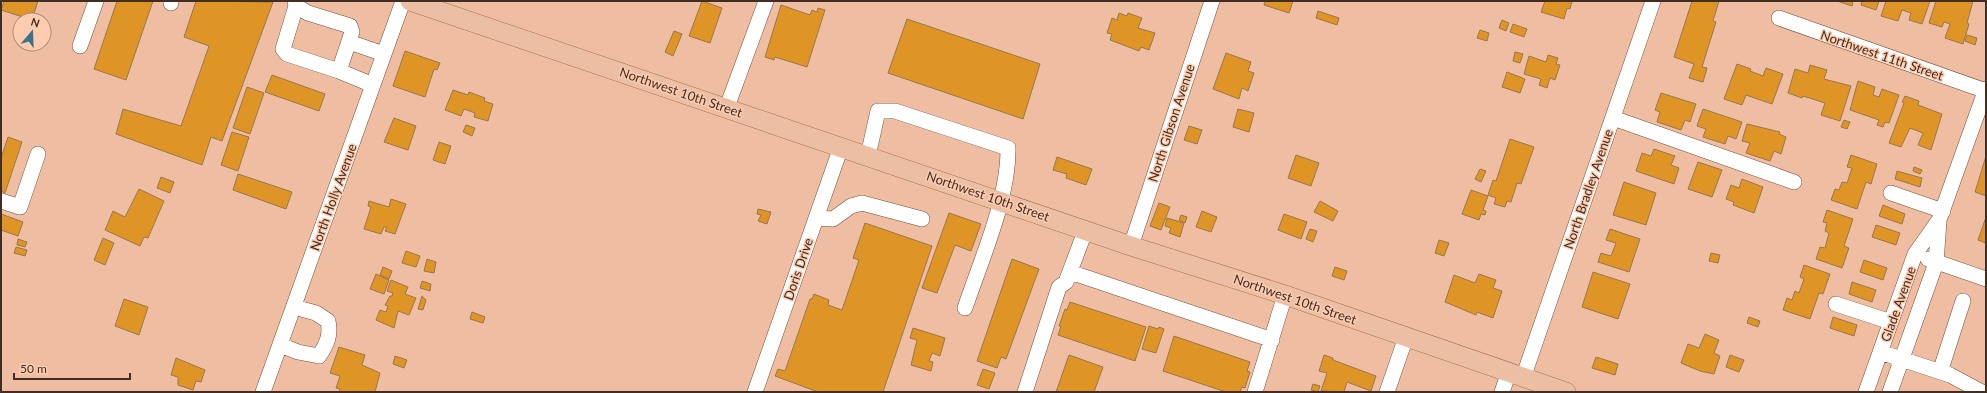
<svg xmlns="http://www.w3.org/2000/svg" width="1987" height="393" font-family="Lato,sans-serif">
<rect width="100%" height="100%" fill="#efbea2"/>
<!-- building -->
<path fill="#df9426" stroke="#98774f" d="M4 1H38L32 20 1 10Z
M117 1H153L126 80 94 69Z
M196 1 273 2 222 141 211 137 202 165 116 134 123 109 181 126 209 46 184 37Z
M702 1 722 8 710 43 689 36Z
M1265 1H1293L1289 13 1264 5Z
M1545 1H1572L1570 9 1567 8 1564 19 1541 12Z
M1692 1H1719L1713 21 1716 22 1702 67 1707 68 1703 82 1689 78 1694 64 1674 57Z
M1837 1H1853L1852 6Z
M1862 1H1879L1876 10 1861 5Z
M1886 1H1930L1922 24 1909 20 1911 13 1902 10 1898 21 1881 16Z
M1936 1H1973L1967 23 1969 24 1963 44 1945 38 1950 24 1944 22 1942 27 1929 23Z
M781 5 810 15 812 10 817 12 818 8 825 10 807 67 775 57 774 60 765 57Z
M1318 11 1339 18 1337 25 1316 18Z
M1119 13 1127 16 1128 13 1142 18 1138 28 1155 33 1149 50 1141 47 1139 51 1110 40 1112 34 1107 33 1112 18 1117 20Z
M907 19 1040 64 1023 119 888 73Z
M1502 20 1509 23 1506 31 1499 28Z
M1513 24 1527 29 1524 37 1510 32Z
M1480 30 1489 33 1487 41 1477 38Z
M674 31 682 34 673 56 665 52Z
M1967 35 1977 38 1975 45 1965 41Z
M405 51 440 63 437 70 434 69 425 97 393 86Z
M1515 52 1523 54 1520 63 1513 61Z
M1226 53 1251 62 1248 71 1254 73 1248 91 1242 88 1239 99 1213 89Z
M1548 55 1558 58 1556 64 1560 65 1555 80 1550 78 1547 88 1539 85 1541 79 1524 74 1529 56 1546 62Z
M1737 64 1751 69 1750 71 1763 76 1766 68 1783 74 1772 104 1746 95 1742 105 1724 99Z
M1810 65 1827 70 1824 79 1851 86 1840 121 1821 115 1825 103 1803 96 1802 98 1788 93 1795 69 1808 73Z
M1507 72 1525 79 1520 93 1502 87Z
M272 75 325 94 319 111 265 92Z
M1858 81 1875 87 1873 95 1879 97 1882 89 1899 95 1889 123 1885 122 1883 127 1877 125 1879 120 1850 110Z
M247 87 264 93 250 134 233 128Z
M453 90 468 95 469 92 485 98 484 101 493 104 488 121 474 117 475 113 464 109 461 116 445 110Z
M1661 93 1696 104 1690 122 1685 120 1681 130 1657 122 1660 112 1655 110Z
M1905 96 1919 101 1918 105 1942 114 1931 150 1918 145 1923 133 1910 128 1901 147 1889 143 1904 103 1902 102Z
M1238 109 1254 113 1249 132 1233 127Z
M1703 109 1742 122 1736 139 1728 136 1725 144 1703 137 1706 129 1697 126Z
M394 118 416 126 408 150 384 142Z
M1844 120 1850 122 1847 129 1841 127Z
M1747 124 1780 132 1779 134 1786 137 1781 154 1774 151 1770 161 1746 153 1750 143 1742 141Z
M466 125 475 128 472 136 463 132Z
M1189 126 1202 130 1197 144 1184 140Z
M232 132 249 137 238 171 221 165Z
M8 137 22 142 5 193 1 191V158Z
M1510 139 1534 147 1521 184 1517 183 1511 202 1507 201 1505 207 1494 204 1496 198 1488 195 1493 180 1496 181Z
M439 142 451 146 445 164 433 160Z
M1654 149 1675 156 1671 165 1679 168 1674 184 1636 171 1642 153 1651 156Z
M1296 155 1319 163 1311 186 1288 178Z
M1851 155 1877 164 1871 184 1866 182 1857 209 1831 200 1835 189 1839 190 1842 182 1847 183 1852 168 1847 167Z
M1986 156V196L1975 192Z
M1057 157 1092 169 1086 185 1066 178 1067 174 1053 170Z
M1698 162 1722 170 1712 197 1688 189Z
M1914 167 1922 170 1920 174 1913 171Z
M1480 169 1486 171 1481 182 1475 179Z
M1897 171 1922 178 1920 187 1895 179Z
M238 174 292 192 286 209 233 190Z
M161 177 174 182 170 193 157 188Z
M1742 179 1763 187 1754 213 1733 205 1734 202 1726 199 1731 185 1739 188Z
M1624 182 1656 193 1646 225 1613 215Z
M139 189 164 201 148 238 144 237 140 246 105 230 113 211 125 217Z
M1471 190 1488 196 1483 210 1486 211 1485 215 1481 214 1479 220 1462 214Z
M391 199 406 204 395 234 385 231 387 227H384L381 234 364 229 371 207 368 206 369 201 389 207Z
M1320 201 1338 211 1333 221 1314 212Z
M1159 203 1170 207 1161 230 1150 226Z
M1883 205 1905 214 1902 224 1879 216Z
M758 209 771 212 767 224 758 221 761 215 757 214Z
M1827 210 1853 219 1844 246 1849 248 1842 268 1816 259 1820 247 1825 248 1829 233 1825 231 1827 223 1823 222Z
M1202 211 1217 217 1211 232 1196 227Z
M949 213 981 224 971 251 955 245 937 293 922 288Z
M1 214 23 222 18 236 1 230Z
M1284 214 1307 222 1301 239 1278 230Z
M1181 215 1187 217 1185 223 1179 220Z
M1986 217V243L1978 240Z
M1167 218 1184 223 1180 237 1169 233 1171 228 1165 226Z
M865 223 932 246 883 392H818L775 376 778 369 785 371 810 299H812L814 294 829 300 828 305 842 310 859 260 853 258Z
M1876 225 1900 233 1896 245 1872 237Z
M1310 229 1317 231 1313 242 1306 239Z
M1610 229 1640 239 1629 272 1598 262 1601 253 1611 256 1616 243 1606 240Z
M103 238 114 243 105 265 94 260Z
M18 239 27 242 25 247 17 245Z
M1439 240 1449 243 1444 256 1435 253Z
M16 247 27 250 25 256 14 253Z
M406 251 420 256 416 267 402 263Z
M1711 253 1720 255 1718 263 1709 261Z
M427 259 436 262 434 273 424 271Z
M1012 259 1039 269 1006 359 1001 357 997 368 977 361Z
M1864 260 1887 268 1883 280 1860 272Z
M1804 265 1830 274 1823 294 1819 293 1810 319 1783 310 1787 298 1792 300 1795 291 1799 293 1804 279 1800 277Z
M383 267 392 271 389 279 380 275Z
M1335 267 1347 271 1344 280 1332 276Z
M1593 272 1630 284 1618 319 1582 307Z
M376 274 389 280 384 294 370 289Z
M1479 274 1496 280 1493 288 1502 291 1493 318 1477 312 1476 315 1445 302 1454 275 1475 283Z
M391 280 408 287 405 294 416 298 409 315 398 311 394 328 376 320 380 310 386 312 388 306 385 305 390 296H392L393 293 387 291Z
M422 281 431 284 430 291 420 288Z
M1852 282 1876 290 1872 302 1849 294Z
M422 296 426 300 423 310 418 309Z
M124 299 148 307 139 335 115 326Z
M1070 302 1146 327 1135 361 1058 335 1061 326H1059L1065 309 1067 310Z
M472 312 485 317 483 323 470 319Z
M1749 317 1760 321 1758 327 1747 323Z
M1833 317 1857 325 1854 336 1830 328Z
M1149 326 1158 329 1159 327 1164 329 1156 353 1142 349Z
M913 328 945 338 940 356 932 353 929 361 933 362 931 371 911 365 917 340 910 338Z
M1705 334 1719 340 1714 353 1720 356 1714 374 1700 371 1681 363 1688 344 1699 348Z
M1174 336 1250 362 1247 371 1250 372 1245 388 1242 387 1240 392H1226L1163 371Z
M339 347 365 355 362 365 380 373 375 392H339L340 389 336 388 340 376 330 373Z
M1069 355 1103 367 1094 392H1056Z
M1324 355 1333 358V360L1376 376 1371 391 1347 382 1344 392 1321 391 1327 373 1319 371Z
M1730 355 1744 360 1739 372 1726 367Z
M395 356 407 360 404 368 393 364Z
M1596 357 1618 364 1615 375 1592 368Z
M176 358 205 370 201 382 196 381 193 390 178 385V377L171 375Z
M983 369 995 373 989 389 977 385Z
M1313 384 1320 386 1318 392 1311 390Z"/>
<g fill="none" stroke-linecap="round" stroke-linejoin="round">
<defs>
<path id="minor" d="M295 1 296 6 308 13 350 26 352 32 339 71 287 54 283 49 296 6
M171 3V1
M1779 18 1986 91
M349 42 384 54
M80 46 96 1
M339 71 373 85
M727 107 766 1
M1613 118 1794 182
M868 156 878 111H895L1008 148C1009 198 981 260 965 308
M1891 193 1943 211
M1 201 20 207 38 154
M816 218 833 219 851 206 862 203 922 219
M1131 246 1212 1
M1928 259 1986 279
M1070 272 1272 340
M1836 304 1891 322
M280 345 298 352 319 356C327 344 331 335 328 321L316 313 294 307
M1880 352 1950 375 1982 392
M1940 372 1963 301
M1523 378 1653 1
M263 392 403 1
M755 392 841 147
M1025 392 1059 287 1066 282 1086 229
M1255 392 1285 295
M1387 392 1406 337
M1502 392 1509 372
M1866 392 1915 254 1939 220 1986 89
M1890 392 1936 263 1939 221"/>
<path id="major" d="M410 1 1131 246 1285 295 1566 392"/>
</defs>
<!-- minor casing -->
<use href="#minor" stroke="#784e35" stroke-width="16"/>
<!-- major casing -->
<use href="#major" stroke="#a86f4f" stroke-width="20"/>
<!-- minor -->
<use href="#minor" stroke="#fff" stroke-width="15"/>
<!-- major -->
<use href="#major" stroke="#ecbea4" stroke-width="19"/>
</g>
<g text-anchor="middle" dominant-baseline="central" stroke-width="3" stroke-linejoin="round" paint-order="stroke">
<!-- street labels -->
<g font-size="13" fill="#412d22" stroke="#fdcbaf">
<text transform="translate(1882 55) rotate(19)">Northwest 11th Street</text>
<text transform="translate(681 92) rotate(19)">Northwest 10th Street</text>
<text transform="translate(1171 123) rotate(-72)">North Gibson Avenue</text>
<text transform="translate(1588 189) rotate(-71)">North Bradley Avenue</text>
<text transform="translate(988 196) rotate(19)">Northwest 10th Street</text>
<text transform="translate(333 197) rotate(-70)">North Holly Avenue</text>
<text transform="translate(798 269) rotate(-71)">Doris Drive</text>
<text transform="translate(1295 299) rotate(19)">Northwest 10th Street</text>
<text transform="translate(1898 304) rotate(-70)">Glade Avenue</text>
</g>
</g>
<!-- border -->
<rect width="1987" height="393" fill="none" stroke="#412d22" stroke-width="4"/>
<!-- north arrow -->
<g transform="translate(32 32) rotate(19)"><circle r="19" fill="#fdcbaf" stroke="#b28c77"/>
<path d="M0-3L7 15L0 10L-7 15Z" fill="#3b738d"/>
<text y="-6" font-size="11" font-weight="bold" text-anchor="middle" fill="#412d22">N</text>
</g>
<!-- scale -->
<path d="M14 373v6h116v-6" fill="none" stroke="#412d22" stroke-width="2"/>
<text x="20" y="373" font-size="12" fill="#412d22" stroke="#fdcbaf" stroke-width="3" paint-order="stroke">50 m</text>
</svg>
